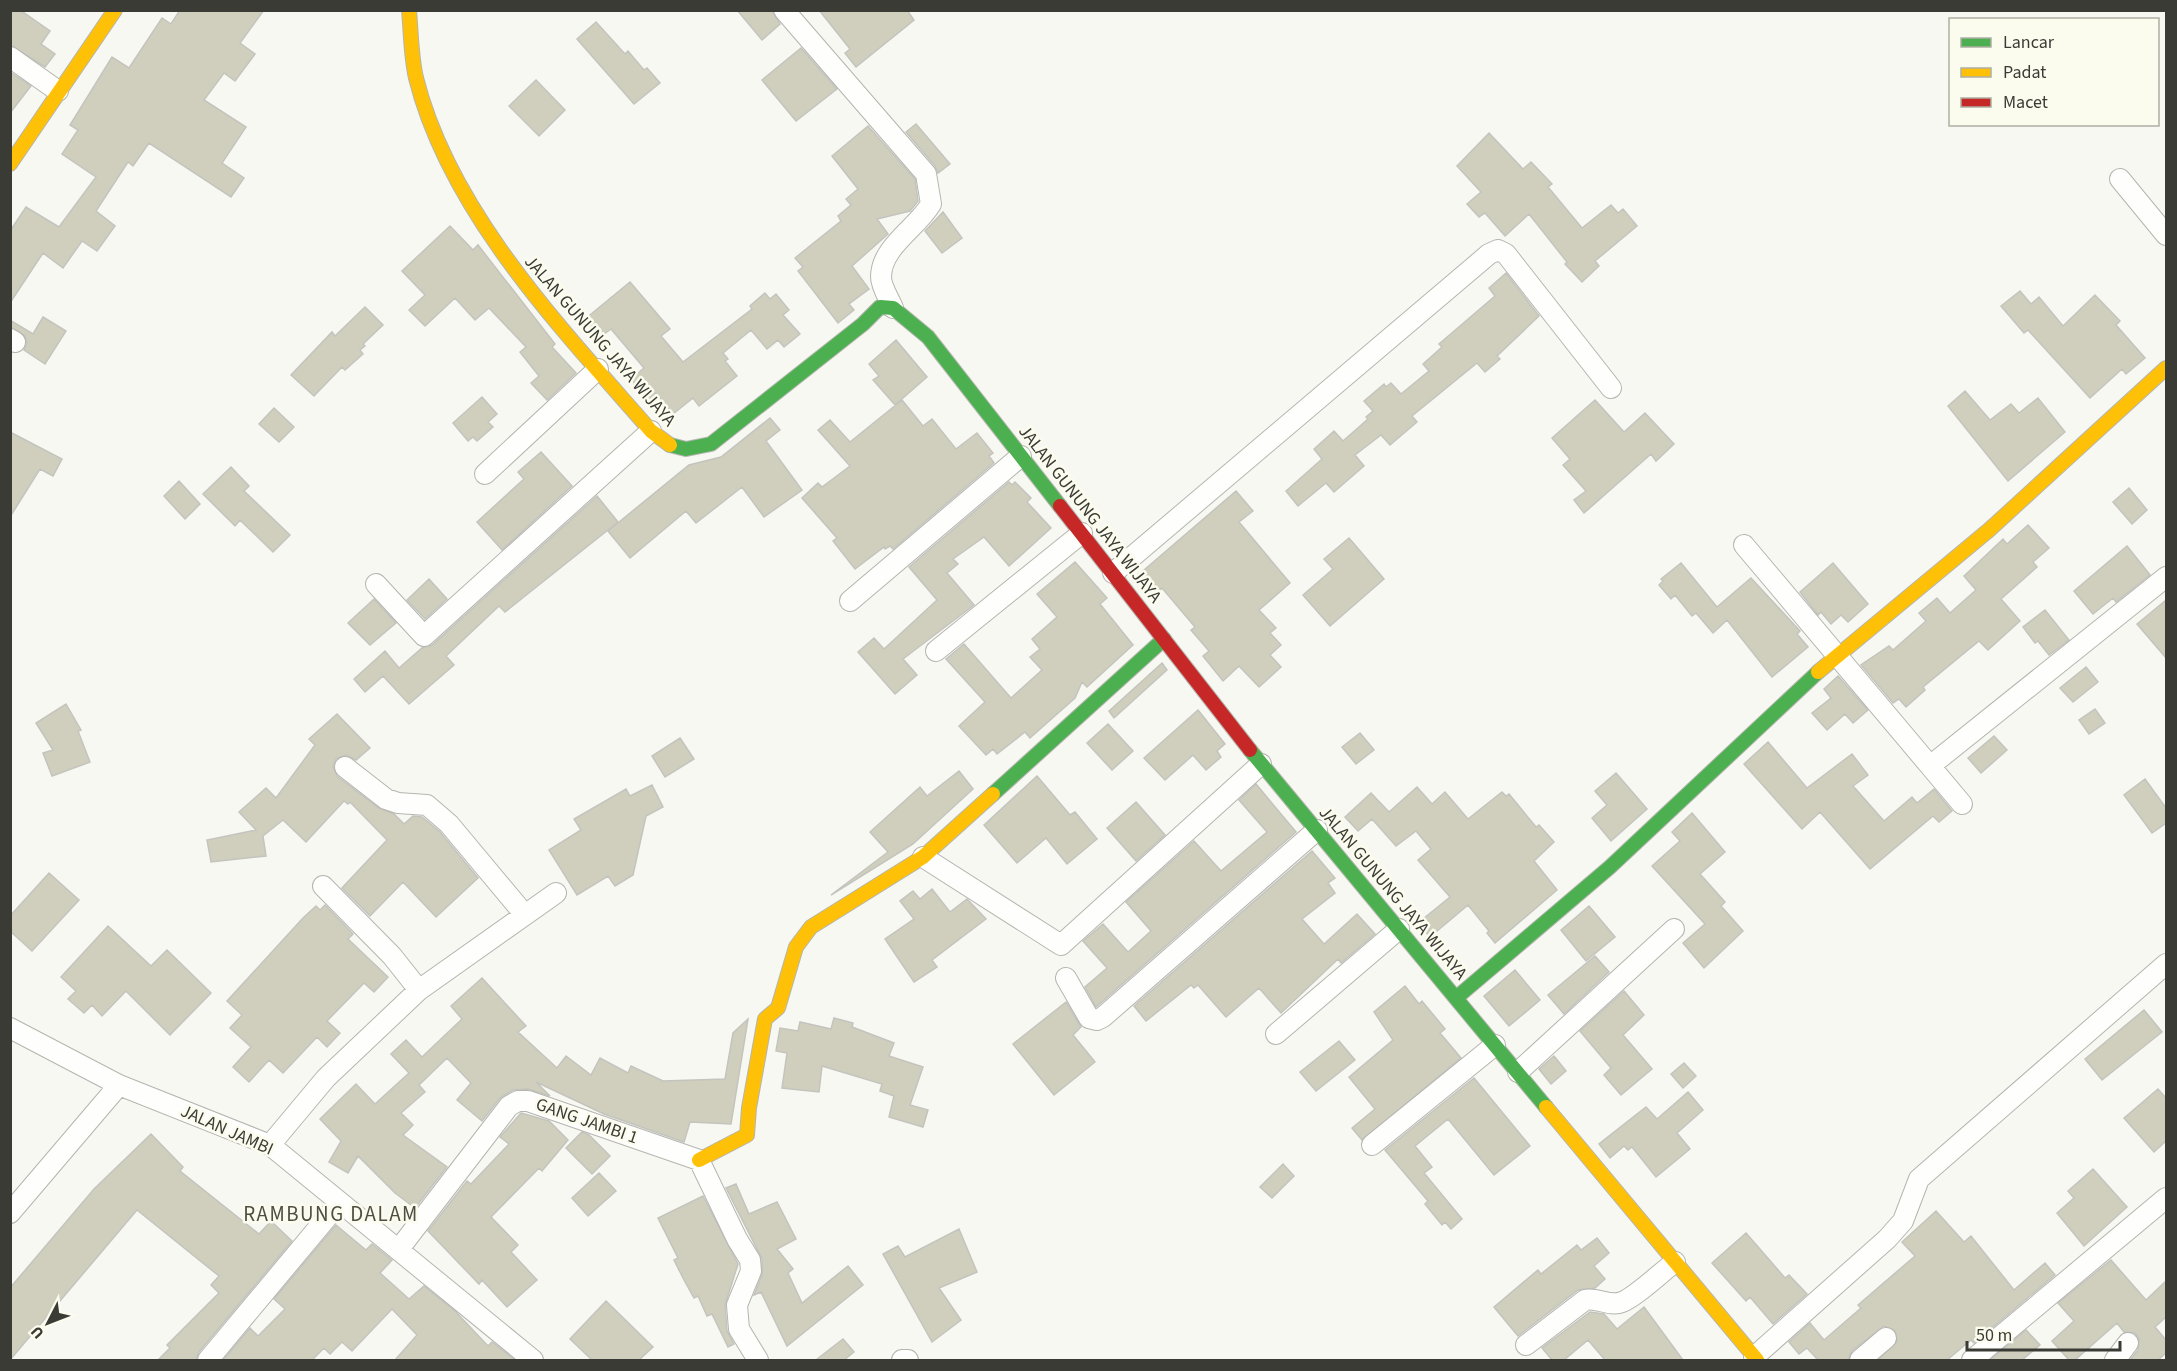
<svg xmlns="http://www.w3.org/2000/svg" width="2177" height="1371" font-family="'Source Sans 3',sans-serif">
<rect width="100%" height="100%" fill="#f8f8f2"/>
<!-- building -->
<path fill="#d0cfbd" stroke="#c4c4bf" stroke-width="1.5" d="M10 10H20L50 31 41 44 55 54 45 67 10 45Z
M180 10H264L240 43 255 54 235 81 224 73 204 100 246 127 222 163 244 178 231 197 149 143 133 166 128 162 96 211 115 226 97 251 82 241 63 268 43 253 10 303V231L26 207 59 227 96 177 62 154 78 130 70 125 112 57 129 68 162 18 171 24Z
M737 10H772L780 24 762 40Z
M819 10H907L914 20 856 67 845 53 850 49Z
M596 22 625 54 628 51 644 70 647 68 660 83 634 104 577 39Z
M801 48 837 89 796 121 762 80Z
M10 72 31 86 10 113Z
M536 80 565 110 539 136 509 106Z
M916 124 950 164 938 173 935 166 906 132Z
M868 126 915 179 918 201 910 211 877 219 888 234 852 266 869 289 849 304 854 310 838 323 798 271 803 267 795 258 841 221 838 216 851 205 846 199 858 189 832 156Z
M1489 133 1523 169 1531 162 1552 184 1548 187 1582 228 1611 205 1618 213 1623 209 1637 226 1595 261 1599 266 1582 282 1565 264 1567 262 1529 214 1505 236 1485 213 1479 217 1467 204 1481 192 1457 166Z
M943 212 962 238 942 253 925 231Z
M450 226 473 250 478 245 555 344 552 347 576 373 547 400 531 383 539 376 520 352 526 347 489 308 475 320 455 298 425 326 409 310 425 295 402 271Z
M1506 273 1539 316 1497 356 1500 359 1485 372 1477 363 1412 416 1417 422 1390 445 1381 435 1355 455 1364 466 1334 492 1326 483 1298 506 1286 491 1322 459 1314 449 1334 431 1343 441 1368 419 1366 417 1373 411 1364 401 1384 384 1386 387 1391 383 1401 394 1429 371 1423 364 1442 347 1439 344 1495 296 1489 288Z
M630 282 670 329 661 336 683 362 752 309 750 306 765 293 770 299 776 294 789 310 783 315 800 334 784 347 778 340 767 349 751 330 723 353 728 359 725 361 737 376 699 406 693 398 673 414 656 393 648 399 631 379 644 368 611 329 600 337 585 319Z
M2020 291 2031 304 2039 297 2063 326 2095 295 2120 321 2116 325 2145 358 2126 374 2122 369 2090 398 2028 330 2024 333 2001 306Z
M365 307 383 325 363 344 365 346 360 350 363 354 345 370 342 367 314 396 291 375 332 332 335 336Z
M43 317 66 331 45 364 24 350 27 343 25 336 10 327V320L33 334Z
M896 340 927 377 895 405 873 380 879 376 869 364Z
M1965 391 1990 420 2011 404 2019 413 2038 398 2065 432 2008 481 1948 406Z
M482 397 497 414 488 422 493 427 477 441 473 437 468 441 453 423Z
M902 400 923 426 932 419 956 449 977 433 993 453 989 456 994 463 893 549 890 546 885 549 884 547 855 569 833 541 837 538 802 498 818 483 822 487 850 466 818 430 830 420 850 442Z
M1595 400 1624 432 1645 413 1674 444 1656 461 1651 454 1584 513 1574 500 1586 491 1563 465 1570 459 1552 438Z
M274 408 294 427 279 442 259 424Z
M770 418 780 430 766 441 802 490 764 517 742 487 696 523 686 511 630 558 608 531 689 465 721 457Z
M10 432 62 459 53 476 40 469 10 517Z
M541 452 572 486 502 550 477 522 524 479 518 472Z
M231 467 249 486 244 491 290 535 273 552 240 520 235 526 203 494Z
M179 481 200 504 185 519 164 496Z
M1009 482 1012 485 1015 482 1031 498 1027 502 1051 528 1009 566 984 537 953 559 958 564 947 573 974 605 903 659 917 675 895 694 858 652 874 638 884 649 937 600 909 567Z
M2129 488 2147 510 2132 524 2113 502Z
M1236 491 1253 511 1239 522 1290 583 1259 610 1276 628 1270 633 1281 645 1270 655 1281 667 1259 687 1239 666 1223 681 1203 656 1209 651 1191 630 1195 627 1162 588 1159 591 1154 586 1149 590 1137 576Z
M597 496 618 522 505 612 499 606 446 656 454 665 409 704 383 676 365 692 354 679 385 651 399 668 422 648 432 645Z
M2028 525 2049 548 2033 562 2037 567 2001 599 2020 621 1988 650 1979 641 1923 687 1925 690 1906 707 1899 699 1893 703 1861 665 1889 646 1893 650 1926 621 1919 613 1937 598 1950 613 1976 590 1964 576 2003 539 2007 544Z
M1349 538 1384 579 1330 626 1303 595 1333 569 1324 559Z
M2127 546 2150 575 2116 602 2113 598 2093 614 2074 591Z
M1075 562 1107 598 1100 604 1133 645 1087 687 1082 682 1075 698 1030 738 1025 732 997 754 993 749 986 755 959 726 985 702 946 659 964 644 1011 698 1042 670 1030 657 1040 649 1032 639 1057 617 1037 594Z
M1681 563 1717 607 1751 578 1800 631 1797 634 1808 647 1772 677 1727 620 1713 633 1696 613 1692 616 1675 595 1671 599 1659 585 1663 581 1661 579Z
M1833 563 1868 604 1848 622 1841 615 1831 624 1821 612 1818 615 1800 592Z
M429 579 447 599 425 619 407 600Z
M374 599 396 623 370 645 348 623Z
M2166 600V658L2137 624Z
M2045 610 2069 640 2049 655 2038 641 2035 643 2023 627Z
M1162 663 1167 670 1114 718 1109 711Z
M2086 667 2098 682 2073 702 2060 688Z
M1838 676 1868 710 1853 723 1845 714 1827 730 1812 713 1831 698 1824 689Z
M66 704 81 730 78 731 90 762 52 776 43 753 53 750 36 723Z
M2095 709 2105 723 2089 734 2079 720Z
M1198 710 1225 744 1217 751 1221 757 1206 770 1193 755 1165 780 1144 758Z
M337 714 370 748 356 760 346 755 336 759 333 766 337 776 379 808 394 814 404 824 413 816 422 817 440 832 478 878 436 917 403 882 370 916 342 888 387 840 350 802 348 804 344 801 306 842 283 820 263 836 266 856 211 862 207 840 256 830 239 812 266 788 276 798 315 745 309 739Z
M1108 724 1133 751 1112 770 1087 743Z
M1360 733 1374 750 1356 764 1342 747Z
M1994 736 2007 750 1981 773 1968 758Z
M680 738 694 759 665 777 652 756Z
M1768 742 1807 788 1852 754 1868 775 1853 786 1884 821 1912 797 1917 803 1934 789 1952 811 1939 822 1933 816 1870 869 1820 812 1802 829 1744 764Z
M959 771 973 789 913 844 831 895 888 852 870 832 920 787 927 796Z
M1616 773 1647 809 1611 841 1592 818 1607 805 1595 791Z
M1037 776 1070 815 1075 812 1097 839 1067 864 1046 838 1017 863 984 825Z
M2145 779 2166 808V823L2152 833 2124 795Z
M1256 784 1296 832 1096 1007 1085 987 1107 968 1083 941 1103 924 1128 952 1151 931 1126 902 1194 841 1221 871 1267 832 1239 800Z
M652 785 663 807 646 816 633 875 615 886 608 876 577 895 549 850 581 830 574 819 626 789 630 796Z
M1417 787 1432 804 1445 792 1468 819 1502 792 1506 796 1509 794 1536 827 1539 825 1554 842 1534 861 1557 890 1495 943 1487 933 1489 931 1468 905 1430 937 1418 923 1450 897 1418 860 1431 849 1416 831 1396 846 1372 819 1358 831 1345 817 1371 793 1389 812Z
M1136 802 1165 835 1136 861 1107 828Z
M1692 813 1725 852 1700 874 1725 902 1721 906 1743 931 1704 968 1683 943 1705 924 1652 866 1680 841 1672 832Z
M1312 851 1335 878 1328 883 1335 893 1302 919 1324 944 1357 914 1375 934 1341 963 1338 959 1281 1013 1259 988 1226 1017 1198 985 1194 988 1191 985 1146 1021 1134 1006Z
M49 873 79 900 32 951 10 931V916Z
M932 889 950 912 967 899 986 919 932 960 937 967 914 982 885 939 914 919 900 901 913 891 920 899Z
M325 905 353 934 348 939 388 977 374 992 364 983 327 1021 340 1033 327 1047 317 1037 283 1073 269 1060 249 1082 233 1067 251 1047 230 1028 242 1015 227 1001 303 918 316 906 320 910Z
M1589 906 1615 937 1586 961 1561 930Z
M108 926 151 966 167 950 211 993 170 1035 126 991 102 1016 92 1005 84 1013 68 999 76 991 61 977Z
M1595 956 1609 972 1564 1014 1548 995Z
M1515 970 1540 1000 1509 1026 1484 996Z
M482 978 526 1026 518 1032 557 1068 566 1056 591 1075 600 1058 628 1073 631 1066 663 1081 725 1079 733 1033 748 1019 731 1124 690 1122 684 1142 604 1114 536 1082 550 1096 528 1089 513 1090 500 1098 482 1121 457 1100 471 1083 447 1058 419 1085 425 1092 401 1113 413 1125 403 1135 447 1167 415 1208 395 1193 358 1156 348 1173 329 1162 341 1141 320 1119 356 1084 375 1104 409 1073 391 1054 406 1040 422 1057 462 1019 451 1006Z
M1405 986 1419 1004 1422 1001 1445 1029 1440 1033 1461 1058 1362 1140 1352 1128 1375 1109 1349 1077 1393 1040 1374 1012Z
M1624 991 1644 1015 1623 1035 1652 1069 1621 1095 1604 1075 1611 1068 1580 1031Z
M1066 1002 1081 1027 1073 1035 1095 1062 1054 1095 1013 1044Z
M2144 1010 2162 1032 2102 1080 2085 1059Z
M834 1018 853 1023 852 1027 894 1043 889 1056 923 1067 910 1105 928 1110 923 1127 889 1117 894 1096 880 1091 882 1084 822 1066 819 1092 782 1088 787 1053 776 1051 780 1028 798 1031 800 1022 831 1029Z
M1339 1041 1355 1060 1316 1091 1300 1072Z
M1554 1056 1566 1071 1551 1084 1539 1069Z
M1684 1063 1696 1076 1683 1088 1671 1074Z
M1474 1078 1530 1146 1494 1175 1448 1119 1415 1146 1432 1167 1424 1173 1462 1219 1451 1229 1445 1222 1442 1225 1425 1204 1428 1201 1385 1150Z
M2158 1089 2166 1098V1141L2154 1152 2124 1118Z
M1688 1092 1703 1110 1677 1133 1690 1149 1656 1177 1632 1147 1628 1150 1624 1146 1610 1158 1599 1144 1646 1107 1657 1119Z
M521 1113 549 1121 568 1140 542 1171 539 1168 491 1217 518 1245 511 1252 537 1280 507 1307 482 1280 479 1284 428 1231 467 1181 471 1184 509 1144 500 1137Z
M582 1132 589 1135 610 1156 592 1174 566 1148Z
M151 1134 183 1167 180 1171 259 1234 271 1221 292 1241 199 1352 196 1360H158L170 1348 167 1345 219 1293 211 1285 219 1276 137 1210 10 1360V1288L94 1189Z
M1283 1164 1294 1176 1272 1198 1260 1187Z
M2093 1169 2127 1207 2084 1246 2057 1213 2074 1198 2068 1191Z
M599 1173 616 1191 588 1216 572 1198Z
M736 1184 749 1214 777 1202 796 1239 777 1249 793 1269 788 1273 802 1303 848 1266 863 1285 787 1346 761 1292 754 1295 762 1275V1259L726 1188Z
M703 1196 738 1264 725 1305 727 1331 734 1344 728 1347 712 1314 707 1316 698 1296 694 1298 684 1280 674 1260 678 1258 658 1218Z
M1936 1211 1964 1242 1971 1236 2014 1290 2045 1263 2055 1275 1974 1343 1971 1340 1947 1360H1878L1897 1341 1895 1331 1884 1326 1852 1351 1848 1360H1818L1807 1348 1799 1354 1789 1342 1810 1323 1824 1340 1861 1308 1858 1305 1915 1256 1902 1242Z
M336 1225 366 1250 372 1244 392 1260 380 1273 409 1299 424 1286 455 1311 488 1346 492 1342 515 1360H395L417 1335 392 1309 352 1351 342 1342 330 1354 324 1348 312 1360H223L250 1328 258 1336 285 1309 274 1299Z
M959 1229 977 1272 939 1288 961 1320 932 1342 883 1254 898 1246 905 1257Z
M1746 1233 1785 1278 1789 1275 1807 1294 1773 1324 1750 1297 1746 1301 1712 1263Z
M1597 1238 1609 1253 1594 1266 1605 1279 1595 1288 1578 1290 1518 1336 1494 1307 1538 1270 1541 1274 1577 1245 1581 1250Z
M2111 1260 2146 1300 2166 1281V1317L2155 1327 2166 1340V1353L2158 1360H2130L2138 1350 2139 1339 2135 1333 2124 1332 2117 1323 2075 1360H2069L2052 1341 2074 1321 2058 1303Z
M606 1301 653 1347 639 1360H592L570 1339Z
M1644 1307 1683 1360H1605L1588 1340 1564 1360H1552L1542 1348 1590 1312 1604 1314 1617 1329Z
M2026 1330 2040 1345 2022 1360H1990Z
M843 1339 854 1352 844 1360H816Z"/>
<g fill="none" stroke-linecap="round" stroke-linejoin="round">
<defs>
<path id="street" d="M784 10 926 174 931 204C917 228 881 247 881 277 881 287 890 300 893 308
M10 57 58 91
M2120 179 2166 235
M10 339 15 342
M485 474 598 369
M1744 545 1930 766 2166 577
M1113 573 1489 254 1498 250 1506 254 1611 388
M376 584 424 636 651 431
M850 601 1021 456
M936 651 1082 533
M1930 766 1962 804
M345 767 386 799 398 803 427 805 449 824 525 915
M923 857 1061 945 1261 764
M323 886 392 956 419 990
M1066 978 1089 1018 1097 1020 1103 1017 1317 830
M10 1028 119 1085 270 1145 533 1360
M1276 1034 1399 929
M1518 1072 1674 929
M270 1145 326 1078 419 990 556 893
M1372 1145 1495 1045
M10 1213 119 1085
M399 1249 509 1106 518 1101H528L699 1160 737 1239 750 1260 751 1271 737 1305 739 1329 758 1360
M1526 1345 1585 1300C1597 1297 1610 1307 1622 1302 1634 1298 1663 1271 1675 1262
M1754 1357 1887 1239 1903 1221 1919 1179 2166 964
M208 1360 339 1203
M902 1360H908
M1860 1360 1886 1338
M1972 1360 2166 1198
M2115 1360 2128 1343"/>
<path id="fast" d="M670 445 686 449 711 444 863 324 880 307 893 308 928 337 1060 506
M1250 750 1546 1107
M993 794 1164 639
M1456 998 1610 867 1818 672"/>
<path id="slow" d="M409 10C411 32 411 56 416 78 450 213 562 329 651 431L670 445
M10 164 115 10
M1818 672 1989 530 2166 368
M1546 1107 1757 1360
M699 1160 747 1135 749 1108 765 1019 778 1008 796 947 811 927 923 857 993 794"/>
<path id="jam" d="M1060 506 1250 750"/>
</defs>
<!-- street casing -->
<use href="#street" stroke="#b5b5b0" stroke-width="22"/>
<!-- fast casing -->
<use href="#fast" stroke="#b5b5b0" stroke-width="16"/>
<!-- slow casing -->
<use href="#slow" stroke="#b5b5b0" stroke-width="16"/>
<!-- jam casing -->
<use href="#jam" stroke="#b5b5b0" stroke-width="16"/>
<!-- street -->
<use href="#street" stroke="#fefefd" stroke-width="20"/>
<!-- fast -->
<use href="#fast" stroke="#4caf50" stroke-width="14"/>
<!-- slow -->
<use href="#slow" stroke="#ffc107" stroke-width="14"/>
<!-- jam -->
<use href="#jam" stroke="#c62828" stroke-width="14"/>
</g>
<g text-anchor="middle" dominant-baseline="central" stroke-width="5" stroke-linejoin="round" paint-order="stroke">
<!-- street labels -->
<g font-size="18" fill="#3b3b36" stroke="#fbfcee">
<text transform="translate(600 341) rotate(49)">JALAN GUNUNG JAYA WIJAYA</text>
<text transform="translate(1090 514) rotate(52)">JALAN GUNUNG JAYA WIJAYA</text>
<text transform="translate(1393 893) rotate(50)">JALAN GUNUNG JAYA WIJAYA</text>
<text transform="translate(587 1121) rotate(19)">GANG JAMBI 1</text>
<text transform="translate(227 1130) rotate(24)">JALAN JAMBI</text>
</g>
<!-- quarter labels -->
<g font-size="21" letter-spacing="1.5" fill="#4e4e43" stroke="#fbfcee">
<text x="331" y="1214">RAMBUNG DALAM</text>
</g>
</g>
<!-- border -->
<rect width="2177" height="1371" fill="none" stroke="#3b3b36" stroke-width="24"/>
<!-- legend -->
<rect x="1949" y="18" width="210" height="108" fill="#fbfcee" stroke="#aeafa4" stroke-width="1.5"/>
<rect x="1961" y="38" width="30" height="9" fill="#4caf50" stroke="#aeafa4" stroke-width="1.5"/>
<text x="2003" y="48" font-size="18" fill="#3b3b36">Lancar</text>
<rect x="1961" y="68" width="30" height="9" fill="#ffc107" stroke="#aeafa4" stroke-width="1.5"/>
<text x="2003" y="78" font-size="18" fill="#3b3b36">Padat</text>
<rect x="1961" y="98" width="30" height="9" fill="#c62828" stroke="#aeafa4" stroke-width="1.5"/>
<text x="2003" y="108" font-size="18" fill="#3b3b36">Macet</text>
<!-- north arrow -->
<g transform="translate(48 1323) rotate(228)" stroke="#fbfcee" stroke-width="4.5" paint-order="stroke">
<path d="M0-4.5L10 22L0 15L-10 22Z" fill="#3b3b36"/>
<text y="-9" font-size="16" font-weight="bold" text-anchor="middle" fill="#3b3b36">U</text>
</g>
<!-- scale -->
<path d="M1967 1341v9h153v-9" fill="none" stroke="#3b3b36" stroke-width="3"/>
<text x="1976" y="1341" font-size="18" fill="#3b3b36" stroke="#fbfcee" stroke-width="4.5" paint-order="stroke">50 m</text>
</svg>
